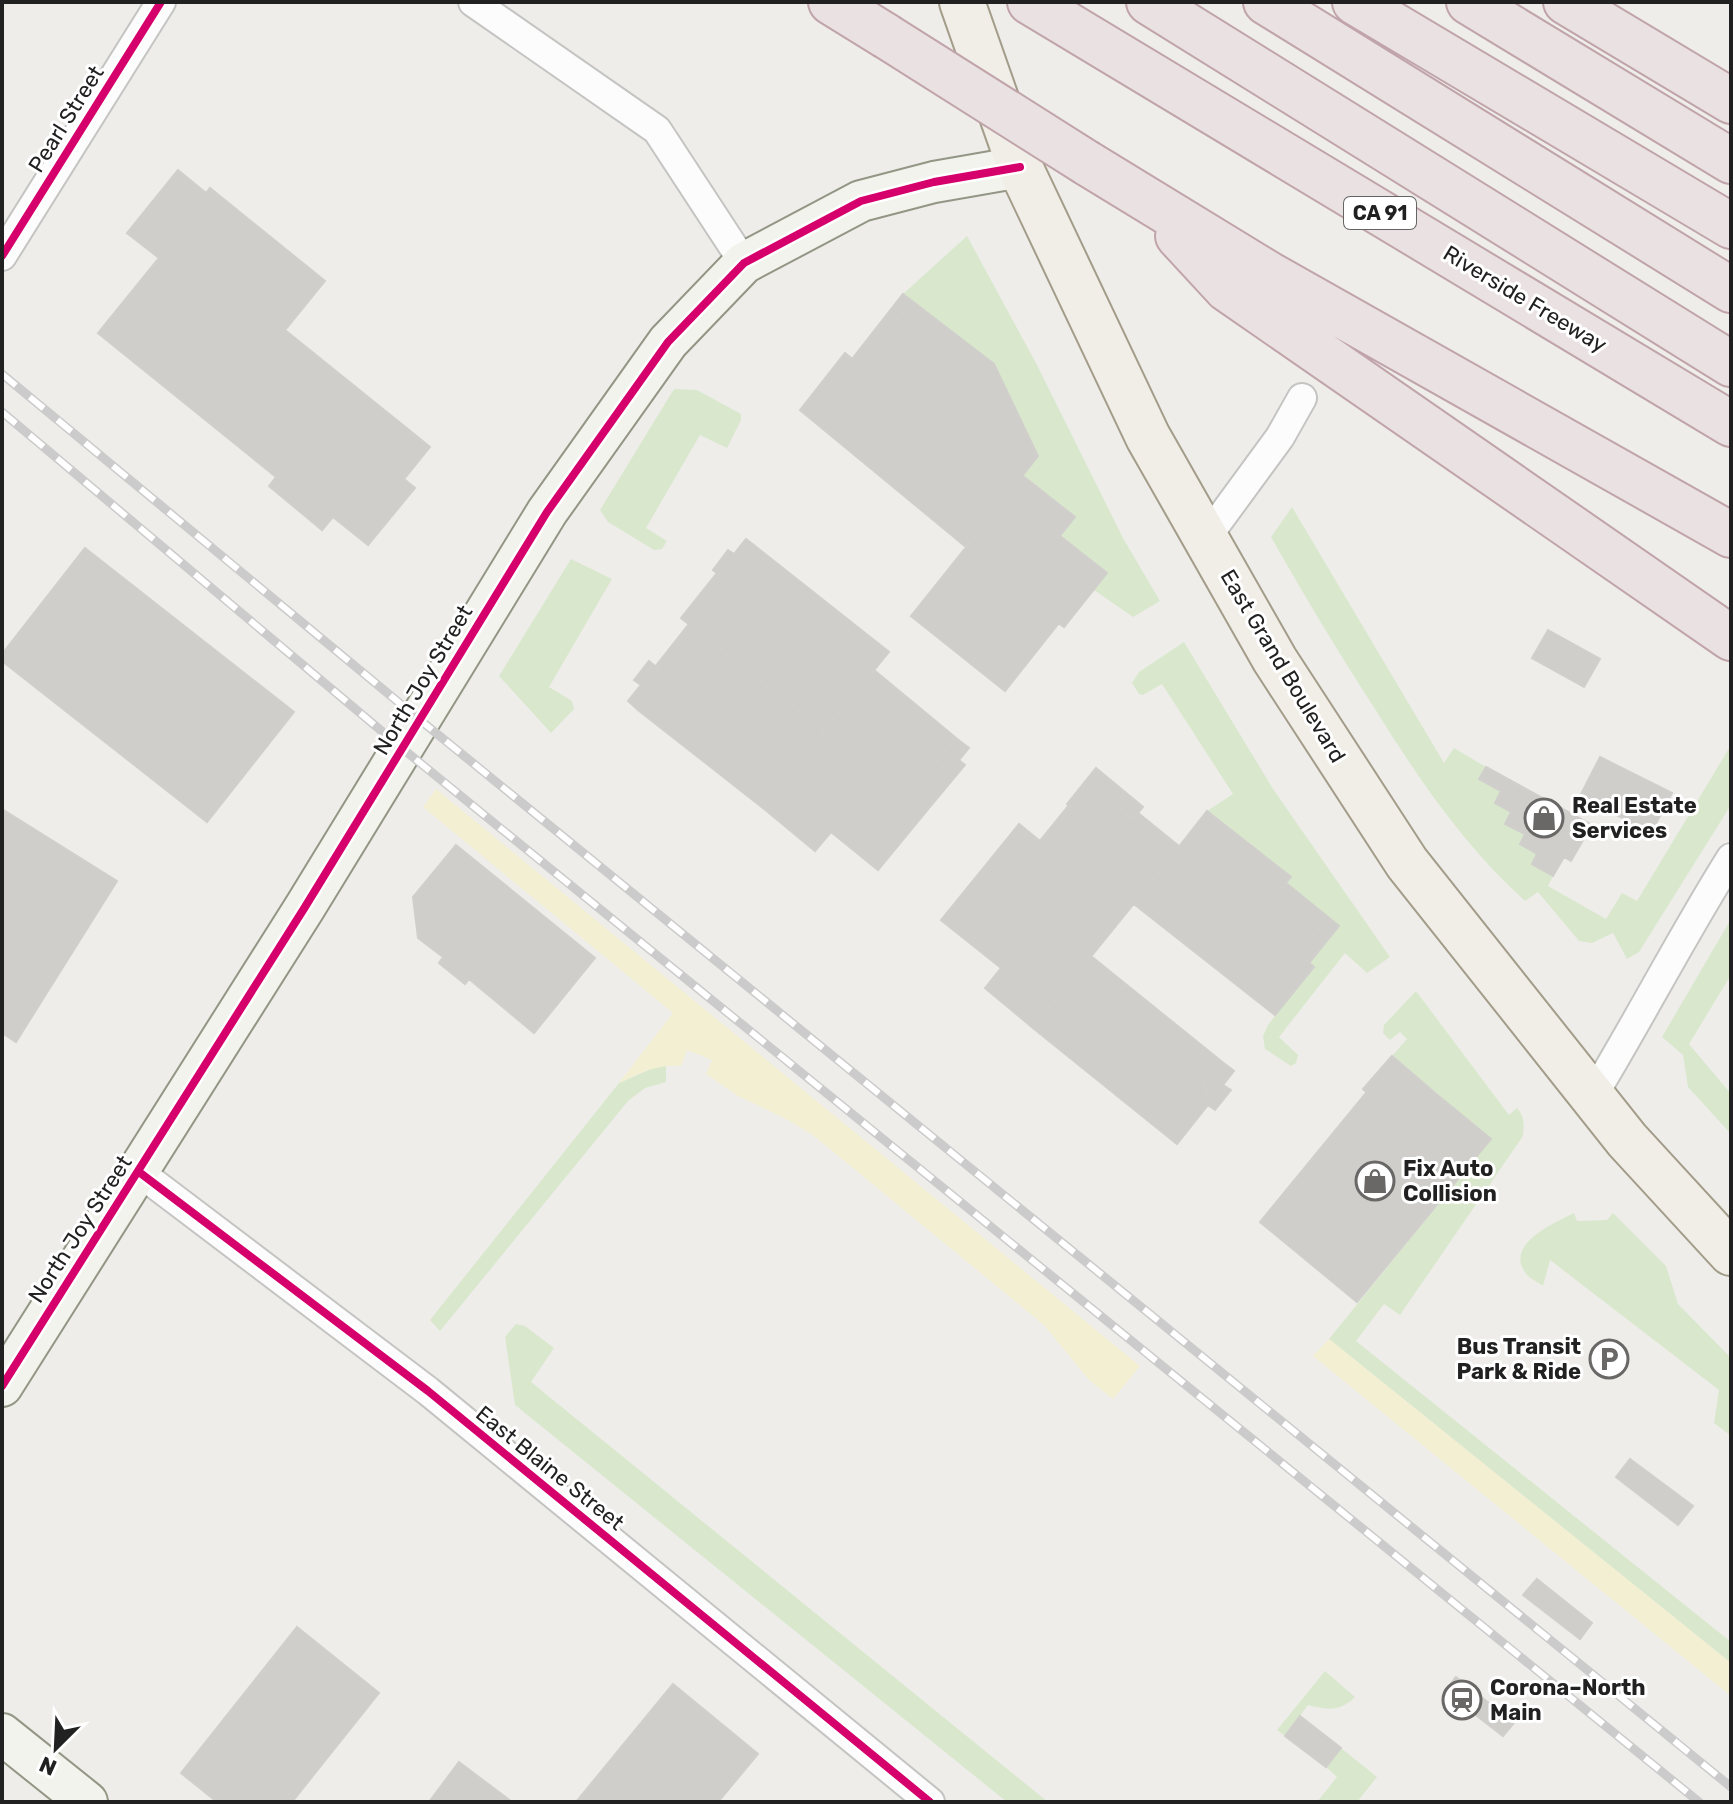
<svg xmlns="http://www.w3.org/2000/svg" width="1733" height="1804" font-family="Rubik,sans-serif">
<rect width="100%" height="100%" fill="#eeedea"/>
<!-- grass -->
<path fill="#d9e8cd" d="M967 236 1037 365 1123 538 1160 601 1133 617 1094 590 1107 573 1060 536 1074 516 1023 476 1038 456 994 364 903 294Z
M674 389 697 390 741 414V420L727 448 700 435 646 528 667 541 662 549 654 550 608 522 600 510Z
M1292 507 1444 763 1454 748 1486 767 1479 779 1501 791 1511 812 1505 824 1525 834 1520 844 1537 854 1532 864 1553 876 1548 886 1606 919 1622 893 1637 901 1731 745V805L1639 952 1627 959 1613 933 1592 943 1579 941 1538 892 1525 901C1464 846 1418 778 1375 709 1338 652 1304 595 1271 537Z
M571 559 612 579 549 687 572 701 574 709 551 733 499 676Z
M1184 642 1273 789 1390 957 1367 973 1345 953 1279 1037 1298 1055 1296 1063 1291 1066 1265 1049 1263 1036 1268 1025 1313 967 1309 963 1339 926 1286 883 1290 876 1207 811 1233 794 1162 684 1143 695 1139 694 1132 683 1139 672Z
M1731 919V975L1689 1044 1731 1094V1134L1688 1087 1683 1055 1662 1037Z
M1416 991 1509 1115 1517 1108C1525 1117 1524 1125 1523 1136L1400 1315 1384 1304 1356 1341 1731 1642V1663L1329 1339 1491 1139 1392 1056 1407 1039 1400 1032 1390 1040 1383 1033 1384 1025Z
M666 1065V1082L645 1088 628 1101 440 1331 430 1320 619 1083 651 1069Z
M1574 1213 1577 1221 1607 1220 1613 1213 1666 1266 1678 1304 1731 1358V1436L1714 1423 1719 1390 1550 1260 1543 1286C1539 1283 1531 1279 1527 1275 1502 1245 1554 1223 1574 1213Z
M516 1324 525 1326 554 1348 531 1382 1048 1802H1007L515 1405 505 1337Z
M1325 1671 1355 1697C1340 1712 1327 1710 1308 1705L1285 1736 1277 1730Z
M1341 1748 1377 1777 1357 1802H1317L1337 1777 1326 1767Z"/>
<!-- sand -->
<path fill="#f3efd2" d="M436 789 1140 1366 1113 1399 1089 1380 1044 1325 814 1136 788 1120 738 1096 706 1074 712 1060 687 1050 681 1066C657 1064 640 1073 619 1083L673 1013 423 807Z
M1329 1339 1731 1663V1696L1313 1356Z"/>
<!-- building -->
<path fill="#cfcecb" stroke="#d1cfcc" stroke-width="2" d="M178 170 206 193 210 188 325 281 285 330 430 447 404 479 415 488 368 545 333 517 322 530 269 486 276 477 98 333 159 258 127 233Z
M903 294 994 364 986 374 903 311 861 366 852 359Z
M903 311 986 374 994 364 1038 456 966 547 800 410 845 353 861 366Z
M1023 476 1075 517 1051 547 1086 575 1052 618 1059 623 1005 691 911 616Z
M1060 536 1107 573 1064 627 1052 618 1086 575 1051 547Z
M746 539 755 546 737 569 732 566 723 578 713 570 728 550 734 554Z
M755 546 889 652 824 731 681 618 717 573 723 578 732 566 737 569Z
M85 548 294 712 207 822 2 661V654Z
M689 624 824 731 763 808 638 710 657 686 651 680 660 670 655 667Z
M1548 630 1600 659 1584 687 1532 658Z
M649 661 660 670 651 680 657 686 638 710 628 701 641 685 634 680Z
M874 670 956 738 937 761 944 766 918 798 930 807 878 870 831 832 815 851 763 808Z
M956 738 969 748 959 760 965 765 930 807 918 798 944 766 937 761Z
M1600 757 1672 793 1651 833 1580 796Z
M1486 767 1592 825 1571 861 1564 857 1553 876 1532 864 1537 854 1520 844 1525 834 1505 824 1511 812 1495 803 1501 791 1479 779Z
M1096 768 1143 807 1133 819 1097 789 1078 813 1067 804Z
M1097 789 1133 819 1138 813 1180 847 1033 1028 985 988 1001 968 941 920 1019 824 1040 841 1069 805 1078 813Z
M2 809 117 881 16 1042 2 1033Z
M1207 811 1291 877 1276 894 1319 929 1298 954 1314 967 1275 1015 1134 904Z
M456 845 595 958 534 1033 469 979 465 984 439 963 443 957 418 938 413 897Z
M1286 883 1339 926 1309 963 1298 954 1319 929 1276 894Z
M1091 956 1221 1061 1202 1085 1209 1091 1201 1100 1208 1105 1177 1144 1033 1028Z
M1392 1056 1441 1098 1434 1106 1393 1071 1371 1097 1363 1089Z
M1221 1061 1234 1071 1223 1085 1231 1090 1215 1110 1201 1100 1209 1091 1202 1085Z
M1393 1071 1434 1106 1441 1098 1491 1139 1357 1302 1260 1222 1366 1093 1371 1097Z
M1630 1459 1693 1506 1678 1525 1616 1477Z
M1537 1579 1592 1623 1580 1639 1523 1595Z
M297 1627 379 1693 292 1802H217L181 1773Z
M1456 1677 1514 1723 1503 1736 1445 1691Z
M673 1684 758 1754 718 1802H576Z
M1300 1716 1341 1748 1326 1767 1285 1736Z
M459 1762 512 1802H429Z"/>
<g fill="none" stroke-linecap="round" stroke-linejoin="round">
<defs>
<path id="street" d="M473 2 657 130 744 263
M2 256 161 2
M1206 538 1280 437 1302 398
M1592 1097C1640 1018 1682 936 1731 858
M139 1172 428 1391 930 1802"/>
<path id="secondary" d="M2 1386 305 907 547 512 668 342 744 263 861 201 934 182 1020 167
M2 1734 87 1802"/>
<path id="primary" d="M962 2 1020 167 1148 437 1275 660 1407 863 1627 1140 1731 1253"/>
<path id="highway" d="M831 2 886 36
M1030 2 1731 424
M1149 2 1731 364
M1266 2 1731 290
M1355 2 1731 226
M1469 2 1731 161
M1566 2 1731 101
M1087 163 1272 276 1731 535
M1178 236 1227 289 1731 638"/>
</defs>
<!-- street casing -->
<use href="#street" stroke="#c4c4c2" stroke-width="32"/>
<!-- secondary casing -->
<use href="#secondary" stroke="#939684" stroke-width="44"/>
<!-- primary casing -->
<use href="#primary" stroke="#a29c89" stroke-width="48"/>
<!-- highway casing -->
<use href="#highway" stroke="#c0a4aa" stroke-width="48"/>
<!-- street -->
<use href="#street" stroke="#fcfcfc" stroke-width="28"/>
<!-- secondary -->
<use href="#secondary" stroke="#f2f3ed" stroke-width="40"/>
<!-- primary -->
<use href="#primary" stroke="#f1ede7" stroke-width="44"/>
<!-- highway -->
<use href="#highway" stroke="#eae1e2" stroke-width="44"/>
<defs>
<path id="rail" d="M2 374 420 720 1731 1787
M2 412 403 749 1699 1802"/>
</defs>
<!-- rail casing -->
<use href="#rail" stroke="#cbcbcb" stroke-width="9"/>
<!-- rail -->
<use href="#rail" stroke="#fff" stroke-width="6" stroke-dasharray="18" stroke-linecap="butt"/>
<defs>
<path id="highway-bridge" d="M886 36 1087 163"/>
</defs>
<!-- highway-bridge casing -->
<use href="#highway-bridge" stroke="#c0a4aa" stroke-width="48" stroke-linecap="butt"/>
<!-- highway-bridge -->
<use href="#highway-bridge" stroke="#eae1e2" stroke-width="44"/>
<defs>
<path id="cycleway" d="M2 256 161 2
M139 1172 428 1391 930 1802
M2 1386 305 907 547 512 668 342 744 263 861 201 934 182 1020 167"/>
</defs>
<!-- cycleway casing -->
<use href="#cycleway" stroke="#fff" stroke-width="13"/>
<!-- cycleway -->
<use href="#cycleway" stroke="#d6006c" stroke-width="8"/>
</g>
<!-- icons -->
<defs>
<symbol id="shop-ring" viewBox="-11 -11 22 22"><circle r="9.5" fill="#fff" stroke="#696867" stroke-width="1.5"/><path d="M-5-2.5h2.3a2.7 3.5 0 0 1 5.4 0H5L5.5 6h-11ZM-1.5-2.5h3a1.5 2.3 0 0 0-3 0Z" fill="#696867"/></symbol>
<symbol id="parking-ring" viewBox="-11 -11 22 22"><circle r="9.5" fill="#fff" stroke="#696867" stroke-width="1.5"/><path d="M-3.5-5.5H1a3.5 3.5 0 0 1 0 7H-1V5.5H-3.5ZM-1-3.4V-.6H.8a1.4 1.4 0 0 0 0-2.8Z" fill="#696867"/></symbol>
<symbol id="station-ring" viewBox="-11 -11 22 22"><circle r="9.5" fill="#fff" stroke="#696867" stroke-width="1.5"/><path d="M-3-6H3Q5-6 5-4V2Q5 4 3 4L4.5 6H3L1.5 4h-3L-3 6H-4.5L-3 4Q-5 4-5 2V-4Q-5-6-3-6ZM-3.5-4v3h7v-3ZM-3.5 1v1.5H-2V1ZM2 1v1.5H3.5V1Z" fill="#696867"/></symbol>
</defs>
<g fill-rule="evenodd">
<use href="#shop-ring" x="1522" y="796" width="44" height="44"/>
<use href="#shop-ring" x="1353" y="1159" width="44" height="44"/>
<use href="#parking-ring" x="1587" y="1337" width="44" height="44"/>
<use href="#station-ring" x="1440" y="1678" width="44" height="44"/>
</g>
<g text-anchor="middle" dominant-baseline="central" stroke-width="6" stroke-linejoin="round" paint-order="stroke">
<!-- shield labels -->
<rect fill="#fff" stroke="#646464" stroke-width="2" x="1344" y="197" width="72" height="32" rx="6"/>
<g font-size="20" font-weight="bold" fill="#212121">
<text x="1380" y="213">CA 91</text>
</g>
<!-- street labels -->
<g font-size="22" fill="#212121" stroke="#fff">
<text transform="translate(66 119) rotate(-58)">Pearl Street</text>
<text transform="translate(1525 299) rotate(31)">Riverside Freeway</text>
<text transform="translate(1283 666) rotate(59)">East Grand Boulevard</text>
<text transform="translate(423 680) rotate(-59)">North Joy Street</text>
<text transform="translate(80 1229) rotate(-57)">North Joy Street</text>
<text transform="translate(550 1468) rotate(39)">East Blaine Street</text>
</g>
<!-- poi labels -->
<g font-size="22" font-weight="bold" fill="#212121" stroke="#fff" text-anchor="start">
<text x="1572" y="805">Real Estate<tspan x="1572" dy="25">Services</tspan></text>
<text x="1403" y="1168">Fix Auto<tspan x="1403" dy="25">Collision</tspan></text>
<text x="1581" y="1346" text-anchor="end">Bus Transit<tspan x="1581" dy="25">Park &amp; Ride</tspan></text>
<text x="1490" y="1687">Corona–North<tspan x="1490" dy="25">Main</tspan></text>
</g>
</g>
<!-- border -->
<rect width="1733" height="1804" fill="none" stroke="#212121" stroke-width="8"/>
<!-- north arrow -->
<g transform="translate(56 1748) rotate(204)" stroke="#ffffff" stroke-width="6" paint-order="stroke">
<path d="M0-6L14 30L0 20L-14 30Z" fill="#212121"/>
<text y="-12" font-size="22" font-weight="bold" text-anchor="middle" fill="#212121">N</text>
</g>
</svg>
